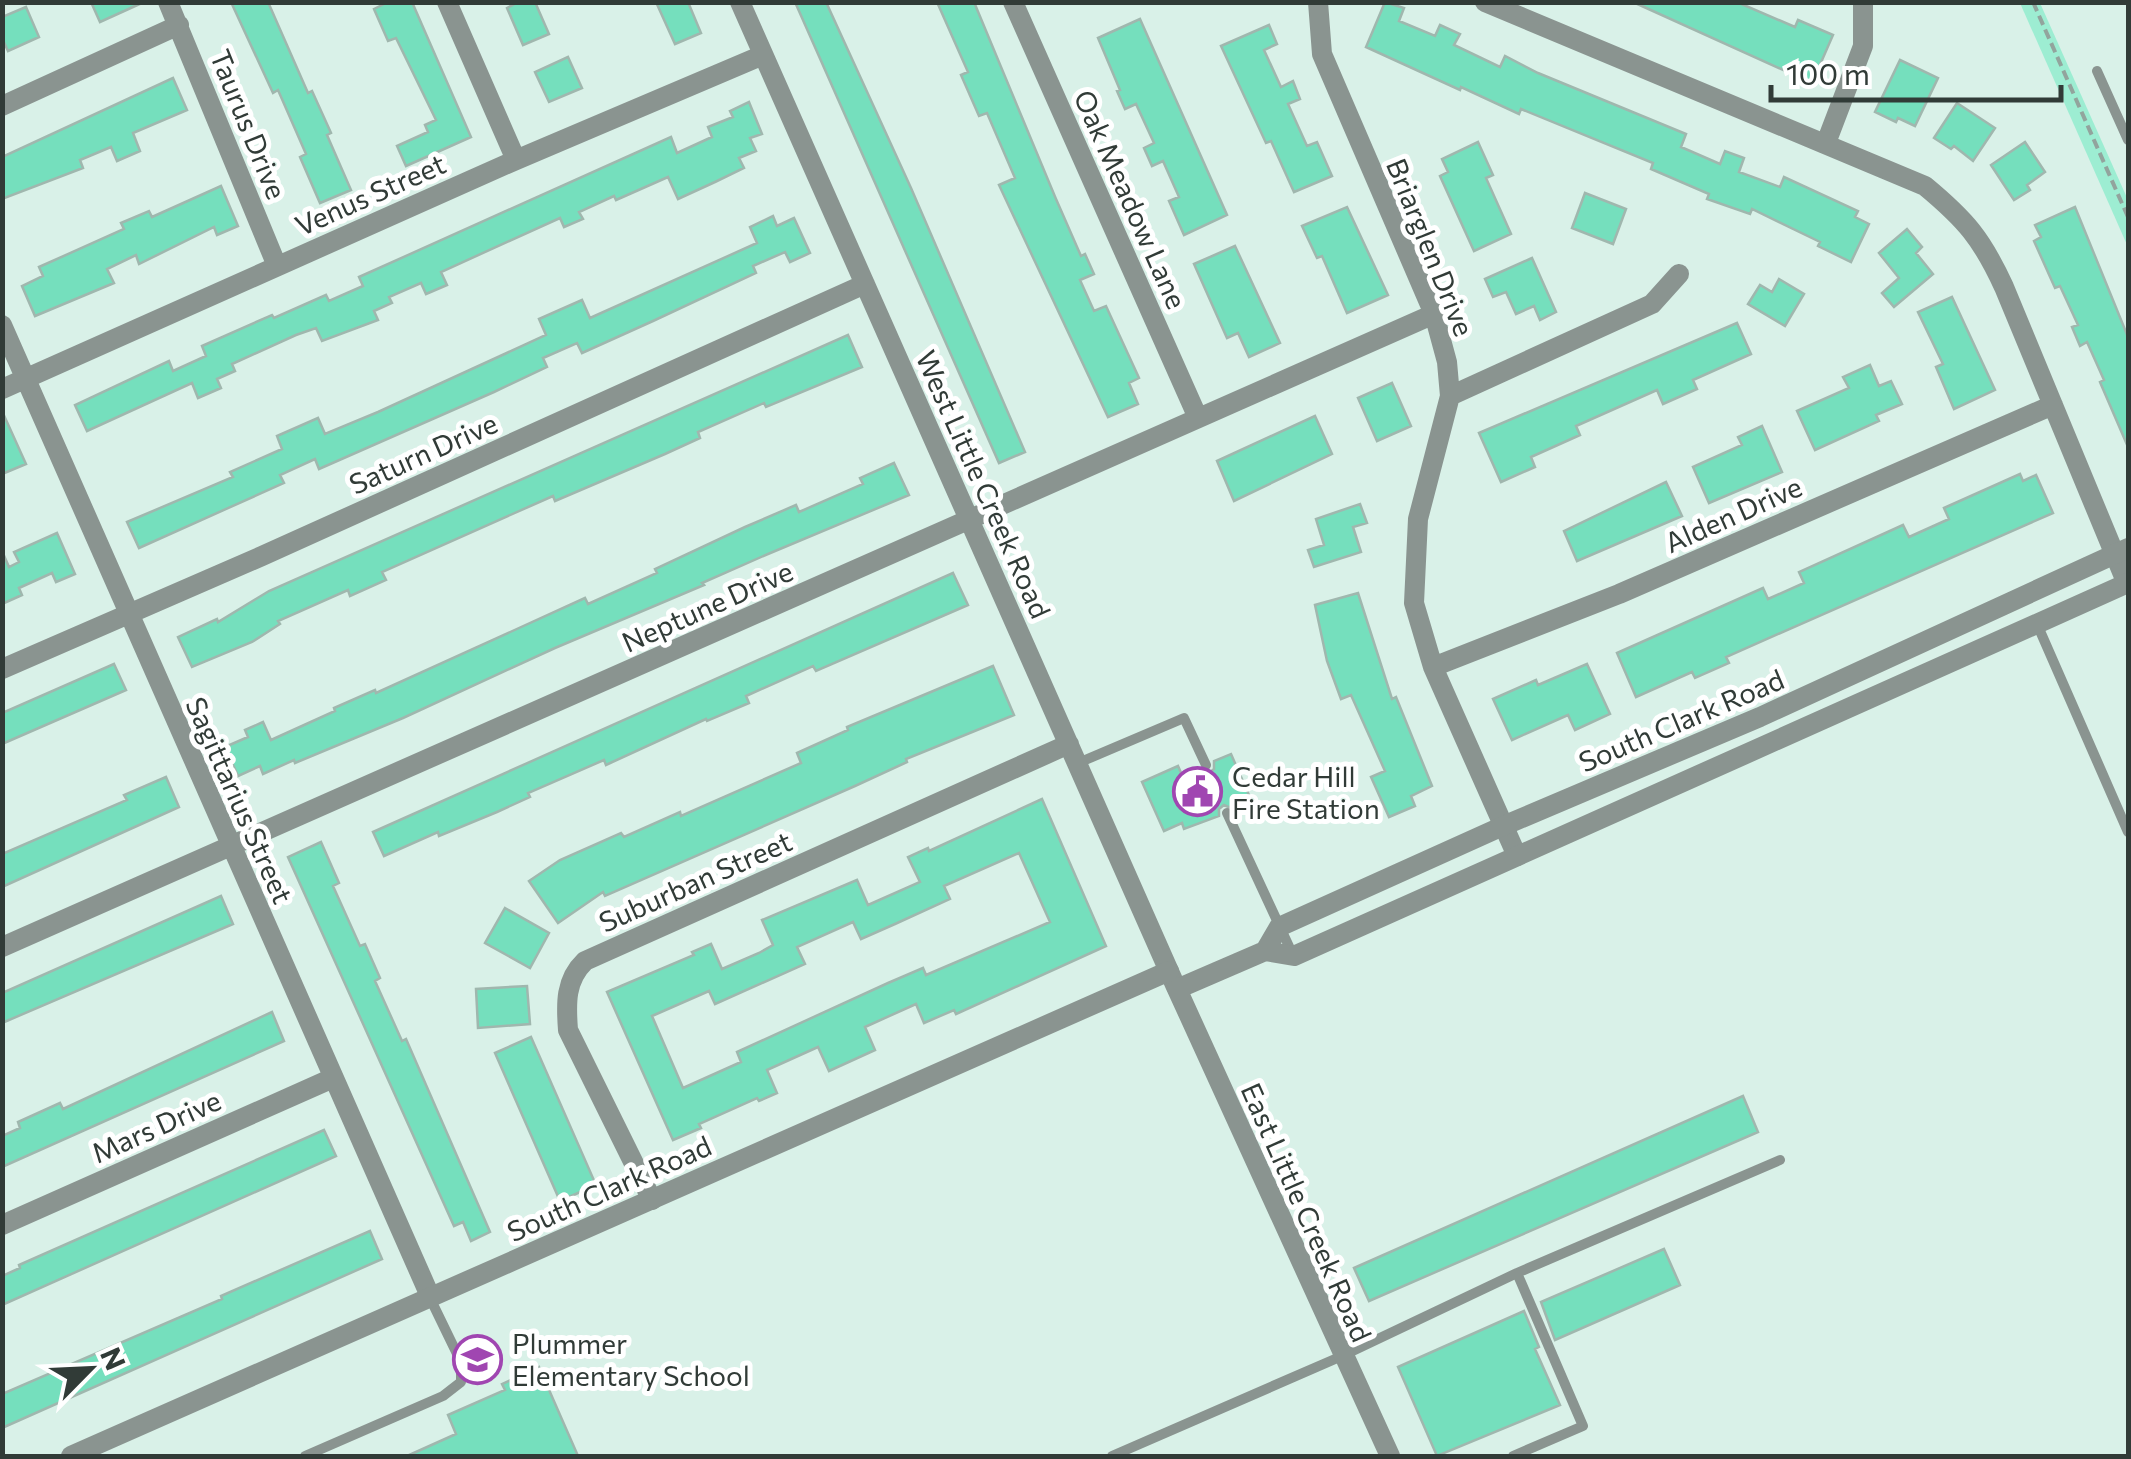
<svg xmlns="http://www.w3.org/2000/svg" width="2131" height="1459" font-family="Commissioner,sans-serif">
<rect width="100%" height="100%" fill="#d9f1e8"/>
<!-- green -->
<path fill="#9dedd2" d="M2020 3H2040L2128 200V247Z"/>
<!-- building -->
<path fill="#75dfbd" stroke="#a0b7ae" stroke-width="2.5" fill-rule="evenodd" d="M91 2H144L100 22Z
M231 2H268L308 93 312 91 331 133 327 135 351 190 320 203 300 157 306 154 278 90 273 93Z
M388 2H412L471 137 406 166 397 146 428 132 425 125 436 120 396 38 388 41 374 9Z
M518 2H535L549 34 523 45 507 8Z
M656 2H688L701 33 675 44Z
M795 2H826L911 188 1025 452 999 463Z
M937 2H974L1056 199 1081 256 1085 254 1094 274 1080 280 1094 311 1106 306 1139 378 1129 383 1138 404 1108 417 999 185 1015 178 987 113 979 116 961 75 968 72Z
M1385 2 1404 8 1399 21 1435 36 1440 25 1460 34 1454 45 1500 67 1505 56 1538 73 1686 134 1681 147 1720 164 1725 151 1744 158 1739 172 1780 187 1784 177 1858 211 1855 217 1869 224 1851 262 1818 246 1820 242 1752 209 1750 214 1707 199 1709 194 1651 169 1653 163 1521 109 1519 114 1461 87 1460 90 1366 47Z
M1633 2H1737L1795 27 1798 20 1833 35 1812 83Z
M26 7 39 37 8 51 2 38V17Z
M1140 19 1227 215 1184 235 1169 201 1179 197 1163 161 1152 166 1144 148 1154 143 1136 104 1125 109 1117 91 1120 90 1098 38Z
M1269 25 1277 44 1264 50 1281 87 1293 81 1300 99 1288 104 1307 146 1317 142 1332 176 1294 192 1271 141 1266 143 1221 46Z
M568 57 582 88 549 102 535 72Z
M1900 60 1938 78 1915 126 1898 118 1896 122 1875 112Z
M173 78 187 110 133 133 140 151 117 161 111 147 80 160 83 168 2 199V157Z
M749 102 762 134 750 138 756 151 739 158 744 168 715 182 678 199 668 177 616 200 614 196 579 212 583 219 564 227 560 218 441 272 447 285 426 294 421 283 389 297 392 303 374 311 378 320 322 341 316 328 296 335 232 364 235 371 217 379 221 388 198 398 192 383 87 431 75 405 169 361 173 371 206 356 202 346 272 315 274 318 326 295 329 301 363 286 359 277 671 137 677 153 712 137 708 127 733 117 730 111Z
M1957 103 1995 128 1973 161 1954 146 1951 149 1934 138Z
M1478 142 1493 175 1486 178 1511 234 1474 251 1440 176 1448 172 1442 159Z
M2025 142 2045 172 2027 185 2030 190 2014 200 1991 165Z
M221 186 238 226 217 235 214 227 139 264 136 255 107 269 114 283 35 316 22 286 43 276 39 267 124 229 121 223 149 211 152 217Z
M1585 193 1626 209 1613 244 1572 228Z
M1347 207 1388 295 1347 313 1322 256 1317 258 1302 226Z
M2075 207 2128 337V447L2100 382 2104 380 2087 342 2080 346 2072 327 2078 325 2060 286 2055 288 2034 241 2041 237 2035 225Z
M773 216 777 226 794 218 810 253 790 262 785 252 753 266 756 273 653 321 582 353 577 343 543 358 547 367 494 392 319 469 315 459 280 475 284 483 139 548 127 522 233 477 230 472 282 449 277 436 318 418 325 434 378 412 546 335 539 319 582 300 590 318 757 243 750 227Z
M1907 229 1922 247 1916 253 1933 274 1894 307 1882 293 1899 278 1879 253Z
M1235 246 1280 343 1249 357 1238 333 1227 338 1194 264Z
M1532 258 1556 312 1540 320 1534 306 1516 314 1506 292 1493 297 1485 279Z
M1779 279 1804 294 1785 326 1748 304 1760 285 1772 292Z
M1952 297 1995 390 1954 409 1936 367 1943 364 1918 312Z
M1737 323 1751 354 1693 380 1697 389 1663 404 1657 390 1576 426 1580 435 1531 457 1535 467 1501 482 1479 433Z
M848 335 862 367 766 407 764 403 698 432 700 438 665 454 555 501 553 496 382 572 386 580 350 596 348 590 278 621 280 624 252 642 192 667 178 637 217 619 218 622 269 591Z
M1870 365 1879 386 1891 381 1902 404 1876 415 1879 421 1815 450 1797 411 1849 388 1843 377Z
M1392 383 1411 426 1377 441 1358 398Z
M2 411 26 464 2 474Z
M1315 416 1332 454 1234 501 1217 461Z
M1762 426 1782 472 1709 503 1693 467 1742 445 1738 437Z
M894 463 909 495 768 554 702 583 704 585 555 648 403 718 295 763 294 760 263 774 260 766 238 776 225 747 248 737 245 730 263 722 271 740 335 711 334 708 375 690 376 693 585 598 588 604 657 573 655 569 745 527 796 505 799 512 863 484 860 478Z
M2020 474 2023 481 2036 475 2053 513 1726 657 1729 663 1695 678 1692 672 1636 697 1617 653 1763 588 1768 599 1804 583 1799 572 1903 525 1909 537 1949 519 1944 508Z
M1666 482 1682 516 1577 561 1564 531Z
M1360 504 1367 523 1353 527 1361 552 1314 567 1308 550 1324 545 1316 519Z
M57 533 75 574 56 582 52 573 19 588 22 595 2 604V551L9 567 19 562 14 552Z
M953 573 968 605 816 671 813 666 746 696 749 703 707 721 706 719 606 765 604 760 528 793 530 797 497 812 439 836 438 832 384 856 373 832Z
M1358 593 1392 699 1396 697 1432 786 1411 796 1415 806 1389 817 1371 777 1385 771 1351 695 1341 699 1327 661 1315 605Z
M114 664 126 690 2 744V713Z
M1587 664 1610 714 1575 730 1568 715 1512 740 1493 699 1536 680 1538 685Z
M993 666 1014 715 906 759 907 762 855 786 605 896 603 892 558 923 529 881 560 860 621 833 624 837 680 812 681 816 801 763 797 753 848 730 847 727Z
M1231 754 1252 802 1235 810 1224 805 1219 809V816L1184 829 1182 823 1164 831 1142 782 1178 766 1182 775 1198 768 1209 773 1214 769V761Z
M166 777 179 807 2 887V854L127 800 124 795Z
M1042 799 1106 946 956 1014 954 1010 924 1023 916 1004 865 1027 875 1050 829 1071 818 1047 767 1070 777 1093 759 1101 757 1098 699 1124 701 1128 673 1140 607 992 694 955 692 952 711 944 722 969 759 953 773 945 762 920 857 880 868 905 920 882 908 857 928 848 929 851ZM1019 853 1050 922 926 975 923 968 888 983 737 1052 741 1062 683 1088 652 1016 709 991 715 1004 805 964 797 947 853 922 861 939 895 924 950 899 944 886Z
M321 842 339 883 333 886 360 946 365 944 380 978 375 981 402 1041 406 1039 490 1232 471 1241 463 1222 454 1226 288 857Z
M221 896 233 924 2 1023V993Z
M505 908 549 933 530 968 485 943Z
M527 986 530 1024 478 1028 476 989Z
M272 1012 284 1041 2 1167V1136L20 1128 18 1122 60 1103 63 1109Z
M531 1037 596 1185 560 1201 495 1053Z
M1743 1096 1758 1132 1369 1301 1354 1268Z
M324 1130 336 1156 2 1305V1276L20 1268 19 1265Z
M370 1231 382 1259 2 1428V1394L222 1299 221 1296Z
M1664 1249 1680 1285 1555 1340 1541 1302Z
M1524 1311 1539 1347 1535 1349 1560 1405 1437 1456 1398 1367Z
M539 1367 578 1456H407L456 1434 448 1415 505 1390 502 1384Z"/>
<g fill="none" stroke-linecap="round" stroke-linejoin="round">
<!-- path -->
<path stroke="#92a49d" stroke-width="4" stroke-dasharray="10 5" stroke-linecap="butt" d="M2033 2 2128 217"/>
<!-- service -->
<path stroke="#8a9490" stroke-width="10" d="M2097 71 2128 140
M2037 624 2128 832
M1078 763 1184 718 1206 765
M1227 813 1293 955
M1517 1273 1780 1160
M305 1456 443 1396 461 1382V1362L430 1298
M1112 1456 1342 1356 1517 1273 1583 1426 1513 1456"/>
<!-- minor -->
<path stroke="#8a9490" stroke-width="20" d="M168 2 277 266
M447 2 516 160
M740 2 1176 987
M1013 2 1198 418
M1318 2 1322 54 1434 314 1447 362 1450 396 1418 519 1414 603 1433 667 1517 856
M1485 2 1925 186C1966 220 1982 239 2004 287L2127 584
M2 106 179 25
M1826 143 1863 46V2
M2 325 430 1296
M2 389 516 160 763 55
M1450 396 1652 304 1679 274
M1433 667 1619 594 2053 405
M2 669 262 556 865 284
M2 947 1434 314
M652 1200 568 1030C566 1004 565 980 585 961L1069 744
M2 1225 333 1078"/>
<!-- tertiary -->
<path stroke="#8a9490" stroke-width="20" d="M1265 951 1279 927 1503 826 1760 717 2128 548
M71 1456 1169 971
M1390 1456 1177 989 1265 951 1294 956 2128 583"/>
</g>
<!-- icons -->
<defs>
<symbol id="civic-ring" viewBox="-11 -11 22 22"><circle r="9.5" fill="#fff" stroke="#a046b1" stroke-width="1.5"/><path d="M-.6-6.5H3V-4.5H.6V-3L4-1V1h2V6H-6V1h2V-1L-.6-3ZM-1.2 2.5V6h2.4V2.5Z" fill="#a046b1"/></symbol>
<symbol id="school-ring" viewBox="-11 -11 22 22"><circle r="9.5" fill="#fff" stroke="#a046b1" stroke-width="1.5"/><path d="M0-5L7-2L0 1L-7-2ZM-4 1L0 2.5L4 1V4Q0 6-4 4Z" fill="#a046b1"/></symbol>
</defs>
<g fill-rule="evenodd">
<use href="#civic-ring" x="1170" y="764" width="55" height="55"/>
<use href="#school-ring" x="450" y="1332" width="55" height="55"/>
</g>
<g text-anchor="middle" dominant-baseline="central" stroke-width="10" stroke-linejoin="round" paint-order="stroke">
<!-- street labels -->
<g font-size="28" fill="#313b37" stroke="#fff">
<text transform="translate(249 124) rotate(68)">Taurus Drive</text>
<text transform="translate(370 194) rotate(-24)">Venus Street</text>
<text transform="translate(1131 199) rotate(66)">Oak Meadow Lane</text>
<text transform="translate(1431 247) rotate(68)">Briarglen Drive</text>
<text transform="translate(423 453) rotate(-24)">Saturn Drive</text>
<text transform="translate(984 484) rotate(66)">West Little Creek Road</text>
<text transform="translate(1733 514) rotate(-24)">Alden Drive</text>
<text transform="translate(707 606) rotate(-24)">Neptune Drive</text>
<text transform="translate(1681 720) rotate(-23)">South Clark Road</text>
<text transform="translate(240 800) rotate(66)">Sagittarius Street</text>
<text transform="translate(695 881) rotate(-24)">Suburban Street</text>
<text transform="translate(156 1126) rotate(-24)">Mars Drive</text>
<text transform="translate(609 1188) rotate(-24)">South Clark Road</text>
<text transform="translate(1307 1212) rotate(66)">East Little Creek Road</text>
</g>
<!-- poi labels -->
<g font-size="28" fill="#313b37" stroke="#fff" text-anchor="start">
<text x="1232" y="776">Cedar Hill<tspan x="1232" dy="32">Fire Station</tspan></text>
<text x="512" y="1343">Plummer<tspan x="512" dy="32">Elementary School</tspan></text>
</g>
</g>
<!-- border -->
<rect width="2131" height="1459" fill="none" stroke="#313b37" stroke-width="10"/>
<!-- north arrow -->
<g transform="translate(90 1369) rotate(66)" stroke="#ffffff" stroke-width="8" paint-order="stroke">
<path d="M0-8L18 38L0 25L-18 38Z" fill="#313b37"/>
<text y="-15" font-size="28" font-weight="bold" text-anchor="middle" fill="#313b37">N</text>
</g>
<!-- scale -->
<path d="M1771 85v15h290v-15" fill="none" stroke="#313b37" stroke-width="5"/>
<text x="1786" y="85" font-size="30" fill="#313b37" stroke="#ffffff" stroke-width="8" paint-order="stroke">100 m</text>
</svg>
